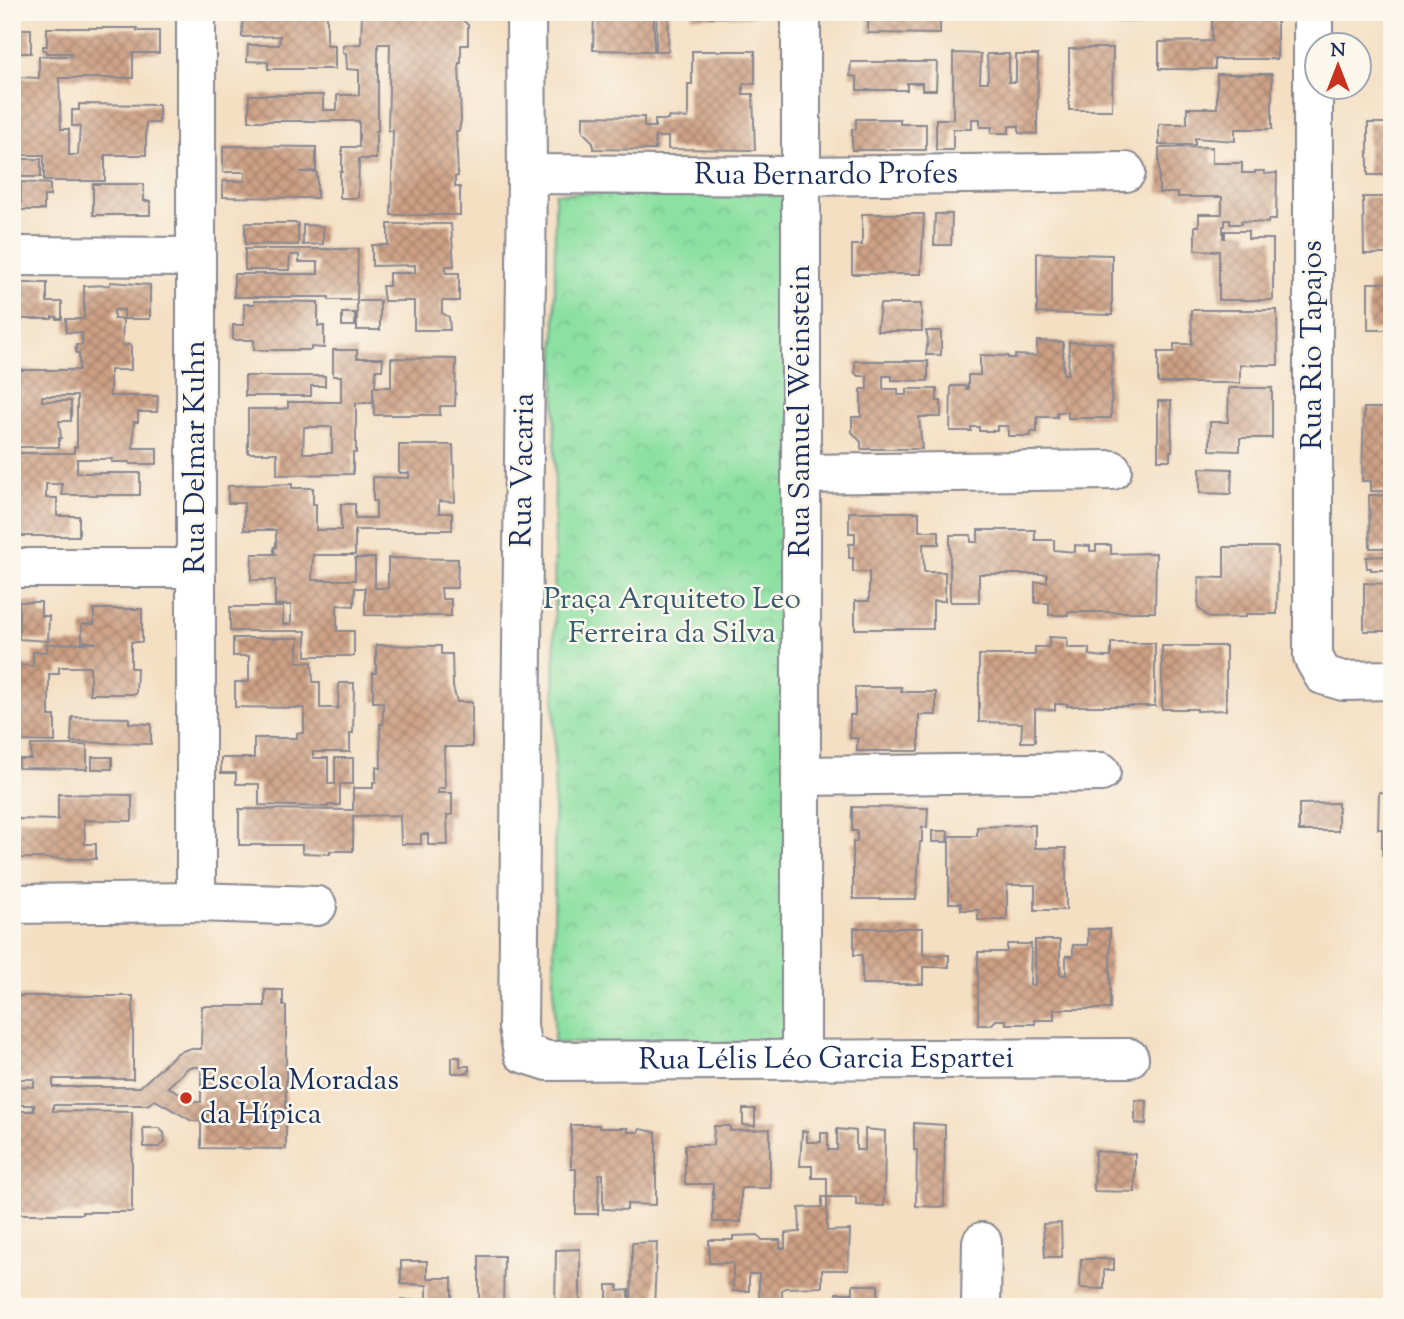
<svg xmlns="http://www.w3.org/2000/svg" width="1404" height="1319" font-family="'Sorts Mill Goudy',serif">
<defs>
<pattern id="park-crowns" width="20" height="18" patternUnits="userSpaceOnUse" patternTransform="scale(1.75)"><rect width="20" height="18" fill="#8ce0a2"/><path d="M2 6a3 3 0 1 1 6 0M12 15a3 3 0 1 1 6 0" fill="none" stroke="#78c08e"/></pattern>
<pattern id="building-cross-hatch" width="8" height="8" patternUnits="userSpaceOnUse" patternTransform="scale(1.75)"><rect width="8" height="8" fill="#cda084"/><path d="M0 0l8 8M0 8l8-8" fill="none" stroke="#a6836f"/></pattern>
</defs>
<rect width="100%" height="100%" fill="#fbf7ec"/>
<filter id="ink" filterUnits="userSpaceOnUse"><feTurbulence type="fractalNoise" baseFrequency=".0143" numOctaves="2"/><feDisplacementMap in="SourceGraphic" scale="14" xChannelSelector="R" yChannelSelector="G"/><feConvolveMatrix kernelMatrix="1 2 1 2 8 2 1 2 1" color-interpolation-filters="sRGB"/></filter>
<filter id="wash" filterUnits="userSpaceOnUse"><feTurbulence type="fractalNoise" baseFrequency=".00686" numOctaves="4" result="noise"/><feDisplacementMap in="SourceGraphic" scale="28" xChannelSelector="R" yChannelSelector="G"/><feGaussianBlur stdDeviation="1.57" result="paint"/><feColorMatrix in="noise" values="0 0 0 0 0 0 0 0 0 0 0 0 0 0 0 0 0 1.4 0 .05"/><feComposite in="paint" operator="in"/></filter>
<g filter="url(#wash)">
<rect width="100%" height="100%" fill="#f4dfc3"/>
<!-- park -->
<path fill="url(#park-crowns)" stroke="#548880" stroke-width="2" d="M555 193H791L789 1043H554Z"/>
<g id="blocks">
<!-- building -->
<path fill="url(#building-cross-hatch)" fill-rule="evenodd" d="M243 12H327V45H335V69H268V62L247 61 248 45H279L280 36 242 37Z
M362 12H455L468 25V45H461V63H459L461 120 459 131H456L458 176 455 177V187H460V215H391L393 131H388L390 44H378V131H376V159H359L358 198H340V172H342V147H359V121H249V95H323V110H337V95H359V70L347 69 346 53H343V45L361 44Z
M594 12H654V51L593 50Z
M657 12H669L668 51H656Z
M691 12H754V17H691Z
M868 12H907V17H913L914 12H940V34L868 33Z
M1114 12H1141V21H1114Z
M1212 12H1277V59H1215V69H1159V42L1212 41Z
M47 28H137V31H159V53H133V78H59L61 129H69V155H78L80 126H72V110H79V104L159 105V123H146V155H105V181H44V155H20L19 77 39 78V56H71V53H46V50H43V46H47Z
M18 29H31V53H18Z
M1092 48H1113L1112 110H1069V49Z
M692 51H755V84H743V94H753L755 150 668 149V137H655V150L593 149V142L583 132V116L644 117V127H655V120H668V117L688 118V84H692Z
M953 53 981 54 980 82H988L987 54H1009V82H1016V55H1038L1037 134 1019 133V126H1009V133H991L992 127H980V119H972V129H953V150H936V119H953Z
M851 62H937L936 90H922V83H907V90H857V77L850 76Z
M1217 74H1272V129H1235V141L1195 138V145H1159V124H1187V108H1217Z
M12 103H18V157H12Z
M856 119H900V124H926V150H852V129H856Z
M1368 123H1392V175H1368Z
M223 146 316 147V171L300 172H317V198L223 197V181H245V172H223Z
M1212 147V163H1242V173H1255V171H1264V174L1277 173 1276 220H1268V223L1241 221V224H1230V220H1225V226H1223V238H1225V231H1248V239H1273V300H1219V251L1195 250V226H1199V214H1222V197H1178V193H1159V148Z
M21 159H41V177H21Z
M21 182 50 184V196H44V210H21Z
M93 184H144V201H150V215H93Z
M1363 197H1392V254H1364Z
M862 214H924L921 274H852V245H862Z
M935 214H952L951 245H934Z
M245 223H298V245L245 244Z
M388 224H451L454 266H446V273H459V301H442V313L449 317 450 330H414V301H384L382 286H389V273H415V265L372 266V245H388Z
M303 225 323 226V244L303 245Z
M245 249H358L357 300H329V297H234V274H318V262H299V255H290L289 270H245Z
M1037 253 1112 255V315L1037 313Z
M110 282 150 285V319H124V310H114V319H123L122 345H131V370H110V396H158L157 412H138V422H134L133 448H157V464H130V462H112V459H77V473H140V495H62V484H46V498H57V516H79V536H19V515H12V430H19V422H12V394H19V370H79V353H76V345H82V333L66 332V319H84V286L110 285ZM42 396H77V447H74V453H19V447H59V438H61L59 421H71V401H42Z
M19 283H47V302H62V319H57V317H52V319H19V368H12V301H19Z
M1368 283H1392V330H1368Z
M254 301 318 302V326H324V348L311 347V350H254V340H233V325H244V304H254Z
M357 301H380V330H357Z
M880 304H921L922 331H877Z
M1191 310H1277L1278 365H1240V383H1158V352H1174V344H1192Z
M342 313H355V326H342Z
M926 331H941V355H926L928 339Z
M1037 341 1063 342V374H1068L1069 342 1112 343 1111 418H1068V412H1057V417H1037V432H1031V436H1008V426H997V431H979V427H971V431H950L951 386H966V389H968V375H980V355L1008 356V358H1015V355L1037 356Z
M333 350H357V358H383L382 370H376L375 387H391V358L456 359 455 406H440V415H374L373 387V403H356V453H353V474L277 475V453H248V409H280L288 408V402H341V376H333ZM304 427H332V453H303Z
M855 361H928V381L892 380V376H883V389H898V395H907V389H937V401H941V417H919L922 449H861V442L852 432V417H861V389H867V376H858L855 373Z
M245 376H325V386H311V396H245Z
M1229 388H1272V438H1240V451L1210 450V422H1228Z
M1158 401H1171L1172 451H1170V460H1158Z
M1364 408H1392V491H1371V481H1362Z
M399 445H453L455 502 439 501V513H452V530H355V555H313L312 580H355V558H375V588H388V558L458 559 457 588H441L442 599H451V616L365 615V588H355L354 606 337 605V631H354V656H306V631H230V607H283V624H291V605H275V580H251L252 554H276L274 552V547H276V530H244V503H228V486L292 484V488H313V504H316V530H341V504H355V518H376V501H373V477L409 478V473H399Z
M1200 468 1232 469 1231 494 1200 493Z
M1369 495 1392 496V570H1371V568H1367L1366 557 1387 556 1388 548H1370Z
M849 512H919V531H939V544H923L924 572H945V601H933V629H855V601H869V572H853V558H849V544H855V533H849Z
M978 530H1035V540H1054V550L1075 552V545L1090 546V551H1096V545H1111V554L1156 553 1155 612H1068V615H1049V603H1035V582H1047V574H979V602H950V535H971V542H978Z
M1224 547H1278L1277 614H1246V617L1210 618 1198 608 1199 577 1224 578Z
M1364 583 1392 584V631H1364Z
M19 602H41V616H49L48 641 19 639Z
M94 609H142V642H131V668H137L136 694H90V667H59V674H49V716H55V742L19 741V665L33 666V652H47V644L97 643 82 641V624H94Z
M1049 637 1067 638V648H1089V655L1104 657H1111V643H1155V706H1067V704H1055V710L1035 709V742H1021L1022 723 979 722V655H1035V647H1049Z
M233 638H299L297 662H312L313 682H320V708H338L339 683H354L353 733H350V752H313V758H328V784H335V758H353V784H340V805H328V807L259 805V784H236V773H221V758H254V738H297V733H304V708L235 707V682H249V656H233Z
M376 645 441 646V654H452L453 687 457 702H472V747H444L445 788H438V793H452V815H447L448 845H428V834H421V844H401L400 815 353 816V851H330V854L302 853V845H239V809L353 810V788H373V782H376V767L381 768 380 724H383V702H373V673H376Z
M1162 646H1226V710L1197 711V709H1162Z
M855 687H901V692H936V715H919V751H857V738H850V715H855Z
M72 717 129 718V723L151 724V744L71 742Z
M31 745H87V769L18 768 19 759H31Z
M92 757H112V769H92Z
M1388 776H1392V856L1382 855V829H1378L1379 792 1388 793Z
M58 794 132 795V821L84 820 85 844H96V859L18 858V819L58 820Z
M1338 803V831H1299V804Z
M852 807 928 808 927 828 922 827V842H920L916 899H853V842H857V831H852Z
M1024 825H1035V848H1066V910H1035V885H1007V920H978V910H961V903H949V836H977V827Z
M932 831H948L947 842H932Z
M854 928H923V955H949V967H923V984H862V955H854Z
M1088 929H1110V1009H1054V1020H1035V1024H1006V1020H996L991 1025H978V952H1007V944H1031L1030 985H1035V940H1060V975H1066V956H1073V945H1088Z
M265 990H283V1006H286V1149L201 1148V1121H192L155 1100 147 1105H53V1111L132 1112V1212H82V1214H12V1111H34V1105H12V1086L34 1087V1079H12V996H133V1079H53V1087H140L177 1053 188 1049H201L202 1006H265ZM189 1067H201V1102H197L168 1087Z
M452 1057H460V1066H469V1073H452Z
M1135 1100 1147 1101 1146 1124 1135 1123Z
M743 1109H755V1126L743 1125Z
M914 1123 945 1125 944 1207 916 1206 917 1150H914Z
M571 1125H599V1128H628V1132H638L640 1129 656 1132V1205L627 1204V1210L603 1209V1174H599L598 1214H576V1169H571Z
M714 1126H730V1131L770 1129V1188H741V1222H713V1184H685V1145H713Z
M143 1128H159L164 1133 165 1142 159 1147H144Z
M837 1129 856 1131V1150H865V1129L885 1131 884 1206 856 1205V1197H827V1178H812V1166H800L802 1131H807V1142H821V1133H828V1150H837Z
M1095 1151 1135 1154V1192L1094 1191Z
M822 1197H827V1231L850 1230 848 1270H822V1287L785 1288 782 1290V1307H759V1274H749V1291H733V1263H709V1240H733V1236L758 1235 762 1240H780V1248H785V1233L800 1232 799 1208 822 1207Z
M1061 1223 1062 1257H1045L1043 1224Z
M657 1242 654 1307H631L632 1243Z
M580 1249V1304H555L556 1250Z
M479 1256H504L503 1307H479Z
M1081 1259H1114V1270H1104V1289L1080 1288Z
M401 1261H427V1278H452V1307H401V1300H427V1285L401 1284Z
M607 1285H618V1291L629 1290V1307H607Z
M853 1285H878V1303H881V1307H853Z
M836 1293H851V1307H836Z"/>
</g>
</g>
<g filter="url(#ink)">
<use href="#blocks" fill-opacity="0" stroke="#888790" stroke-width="2"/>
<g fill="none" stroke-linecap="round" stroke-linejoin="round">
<defs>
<g id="minor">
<path d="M196 12V902"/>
<path id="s1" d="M526 12 527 174 518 1027 523 1053 548 1061 1129 1058"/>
<path d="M801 12V1061"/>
<path d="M1313 12V657L1323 675 1343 681 1392 680"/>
<path id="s2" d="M527 174 801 176 1126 172"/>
<path d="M12 256 196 257"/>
<path d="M801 474 1112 470"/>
<path d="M12 568H196"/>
<path d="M801 776 1101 772"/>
<path d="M12 904 196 902 317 906"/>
<path d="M981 1307 982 1242"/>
</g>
</defs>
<!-- minor casing -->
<use href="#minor" stroke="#888790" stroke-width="42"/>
<!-- minor -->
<use href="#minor" stroke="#fff" stroke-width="38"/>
</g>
</g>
<!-- markers -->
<circle fill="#c8321e" stroke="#fbf7ec" stroke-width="2.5" cx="186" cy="1098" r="7"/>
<g text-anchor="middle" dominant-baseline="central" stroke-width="5" stroke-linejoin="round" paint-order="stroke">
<!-- street labels -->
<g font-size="30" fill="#1b2f5e" stroke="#fbf7ec">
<text stroke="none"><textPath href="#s2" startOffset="299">Rua Bernardo Profes</textPath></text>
<text transform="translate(1313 345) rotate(-90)">Rua Rio Tapajos</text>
<text transform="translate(801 411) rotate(-90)">Rua Samuel Weinstein</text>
<text transform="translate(196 457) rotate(-90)">Rua Delmar Kuhn</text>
<text transform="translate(524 470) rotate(-89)">Rua Vacaria</text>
<text stroke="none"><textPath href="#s1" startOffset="1346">Rua Lélis Léo Garcia Espartei</textPath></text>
</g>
<!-- park labels -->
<g font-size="30" fill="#375b6f" stroke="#fbf7ec">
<text x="672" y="600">Praça Arquiteto Leo<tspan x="672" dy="34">Ferreira da Silva</tspan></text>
</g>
<!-- poi labels -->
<g font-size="30" fill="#1b2f5e" stroke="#fbf7ec" text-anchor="start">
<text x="200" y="1081">Escola Moradas<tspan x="200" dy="34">da Hípica</tspan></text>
</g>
</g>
<!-- margin -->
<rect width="1404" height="1319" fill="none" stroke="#fbf7ec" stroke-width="42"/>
<!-- north arrow -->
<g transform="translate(1338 66)"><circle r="33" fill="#fbf7ec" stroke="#a1a7b3" stroke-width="2"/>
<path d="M0-5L12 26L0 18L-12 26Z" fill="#c8321e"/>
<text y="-10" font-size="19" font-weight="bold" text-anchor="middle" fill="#1b2f5e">N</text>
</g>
</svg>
